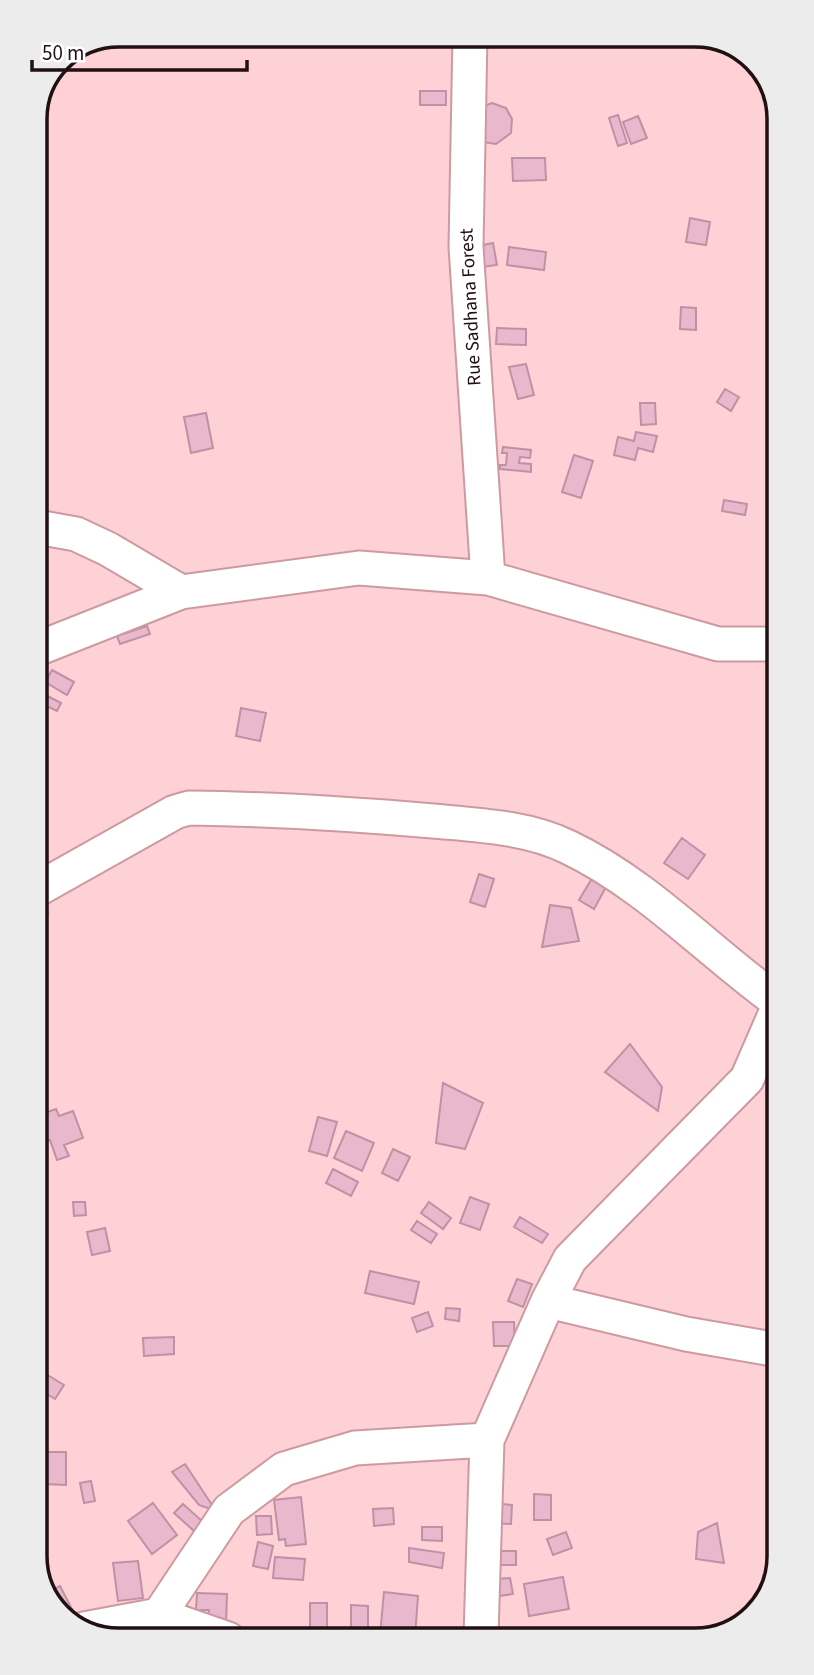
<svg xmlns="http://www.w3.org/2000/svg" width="814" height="1675" font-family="'Source Sans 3',sans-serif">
<rect width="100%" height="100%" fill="#fdd1d6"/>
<!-- building -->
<path fill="#e9b8cd" stroke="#bf91a5" stroke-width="2" d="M420 91H446V105H420Z
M492 103 506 108 512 119 511 133 496 144 483 142 479 108Z
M618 115 627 143 618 146 609 118Z
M638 116 647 138 631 144 623 122Z
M512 158H545L546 180 513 181Z
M690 218 710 222 706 245 686 242Z
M493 243 497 265 482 267 478 246Z
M509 247 546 252 544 270 507 265Z
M681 307 696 308V330L680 329Z
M497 328 526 329V345L496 344Z
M526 364 534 395 518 399 509 367Z
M725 389 739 397 731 411 717 402Z
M640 403H655L656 424 641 425Z
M206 413 213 448 191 453 184 417Z
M636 432 657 436 653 452 638 448 635 460 614 455 618 437 634 441Z
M503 447 531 450 530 458 520 457 519 463 531 464V472L500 469V465H506L507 453H502Z
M574 455 593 461 581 498 562 492Z
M724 500 747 504 745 515 722 511Z
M147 626 150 634 120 644 117 636Z
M52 670 74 682 67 695 45 682Z
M38 691 61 703 57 711 38 702Z
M241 708 266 713 260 741 236 736Z
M682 838 705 855 688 879 664 863Z
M597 870 611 878 594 909 579 900Z
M479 874 494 879 485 907 470 902Z
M43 899 48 913 38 916V900Z
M550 905 571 908 579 941 542 947Z
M776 915V940L767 936Z
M630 1044 662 1087 658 1111 605 1072Z
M443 1083 483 1103 465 1149 436 1143Z
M56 1109 59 1116 73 1111 83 1138 64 1145 69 1156 57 1160 50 1140 39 1144V1115Z
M318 1117 337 1122 327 1156 309 1151Z
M346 1131 374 1143 362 1171 334 1158Z
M393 1149 410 1157 398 1181 382 1173Z
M333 1169 358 1182 351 1196 326 1183Z
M470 1197 489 1204 480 1230 460 1223Z
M73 1202H85L86 1215 74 1216Z
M429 1202 451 1218 443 1229 421 1213Z
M520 1217 548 1234 542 1243 514 1227Z
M417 1221 437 1234 431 1243 411 1230Z
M105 1228 110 1251 92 1255 87 1232Z
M370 1271 419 1282 414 1304 365 1293Z
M517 1279 532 1284 523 1307 508 1301Z
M446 1308 460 1309 459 1321 445 1319Z
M428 1312 433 1326 417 1332 412 1318Z
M493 1322H514L515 1346H494Z
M174 1337V1354L144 1356 143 1338Z
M46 1374 64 1385 55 1399 40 1390Z
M45 1452H66V1485L45 1484Z
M185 1464 216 1511 199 1505 172 1472Z
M91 1481 95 1501 84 1503 80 1483Z
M534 1494 551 1495V1520H534Z
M301 1497 306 1544 286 1546 285 1539 279 1540 274 1500Z
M153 1503 177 1535 152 1554 128 1521Z
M490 1503 512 1505 511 1524 489 1523Z
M183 1504 202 1521 194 1531 174 1513Z
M393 1508 394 1524 374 1526 373 1509Z
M256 1516H271L272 1534 257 1535Z
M717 1523 724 1563 696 1559 698 1532Z
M422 1527H442V1541L422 1540Z
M566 1532 572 1548 553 1555 547 1539Z
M258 1542 273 1546 268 1569 253 1566Z
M409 1548 444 1553 442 1568 409 1562Z
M495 1551H516V1565H495Z
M275 1557 305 1559 303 1580 273 1578Z
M138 1561 143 1598 118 1601 113 1563Z
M563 1577 569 1609 529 1616 524 1584Z
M510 1578 513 1594 499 1596 497 1579Z
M60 1586 73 1611 63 1616 46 1594Z
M384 1592 418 1596 415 1637 380 1635Z
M197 1593 227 1594 226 1625 208 1624 209 1610H196Z
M310 1603H327V1634L310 1633Z
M351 1605 368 1606V1630H351Z
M740 1618 742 1621 727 1634H712Z"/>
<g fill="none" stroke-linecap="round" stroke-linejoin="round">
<defs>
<path id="minor" d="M470 35 466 247 488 578
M37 527 76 534 108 549 181 592
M37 649 181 592 359 568 488 578 718 644H775
M38 889 175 812 189 808C271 809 352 814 433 821 477 825 527 827 568 847 646 884 708 951 777 1001
M548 1301 686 1334 778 1350
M159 1615 229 1510 284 1469 355 1448 487 1440
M84 1629 159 1615 228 1639
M481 1636 487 1440 548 1301 570 1259 747 1079 777 1010"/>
</defs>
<!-- minor casing -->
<use href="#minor" stroke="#cd9aa0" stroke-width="37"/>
<!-- minor -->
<use href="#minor" stroke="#fff" stroke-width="33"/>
</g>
<g text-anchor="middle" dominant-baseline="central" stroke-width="7" stroke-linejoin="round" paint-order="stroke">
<!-- street labels -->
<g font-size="19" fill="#210f12" stroke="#fff">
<text transform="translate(471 307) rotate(-93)">Rue Sadhana Forest</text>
</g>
</g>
<!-- crop -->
<path d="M0 0H814V1675H0ZM119 47H695A72 72 0 0 1 767 119V1556A72 72 0 0 1 695 1628H119A72 72 0 0 1 47 1556V119A72 72 0 0 1 119 47Z" fill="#edecec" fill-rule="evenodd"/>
<path fill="none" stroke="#210f12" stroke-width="3.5" d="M119 47H695A72 72 0 0 1 767 119V1556A72 72 0 0 1 695 1628H119A72 72 0 0 1 47 1556V119A72 72 0 0 1 119 47Z"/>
<!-- scale -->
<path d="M32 60v10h215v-10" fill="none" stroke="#210f12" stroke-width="3.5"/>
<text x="42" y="60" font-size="21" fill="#210f12" stroke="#ffffff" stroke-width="5" paint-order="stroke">50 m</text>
</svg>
